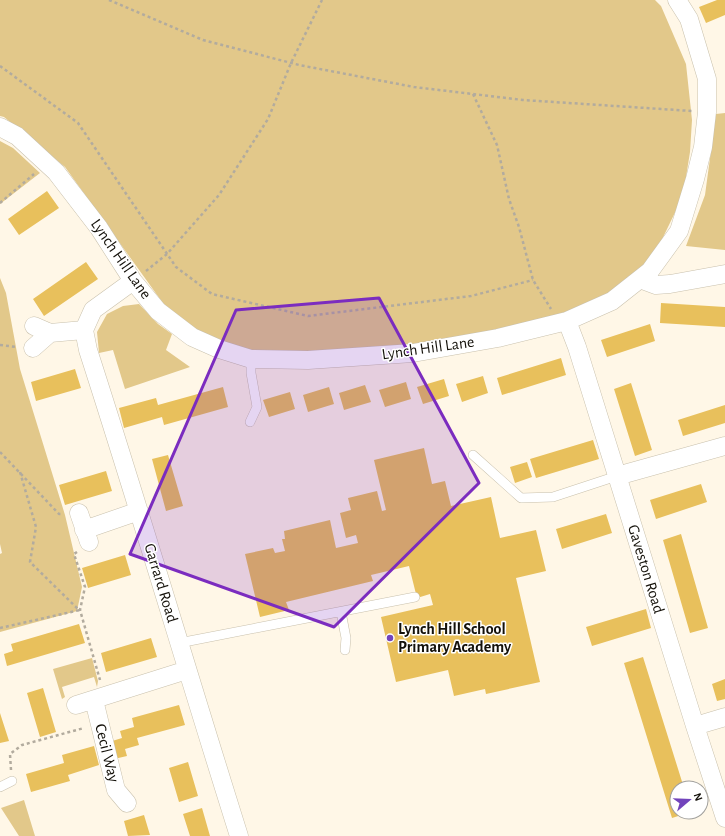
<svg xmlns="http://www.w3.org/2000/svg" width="725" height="836" font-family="'Alegreya Sans',sans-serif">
<rect width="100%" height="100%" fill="#fff7e7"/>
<!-- green -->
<path fill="#e2c88a" d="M0 0H655L661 6 686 64 692 120 690 152 683 196 653 258 604 299 545 323 376 353 241 350 178 324 65 167 4 117 0 116Z
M725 113V250L686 246 705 195 716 114Z
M0 141 13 148 40 173 0 204Z
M0 278 6 293 20 369 65 515 82 587 77 611 0 632V554L2 553 0 544Z
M139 304 158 324 172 334 166 350 190 367 125 389 113 350 99 353 97 332 107 314 123 306Z
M92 658 98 681 97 687 94 677 62 687 65 697 62 699 53 669Z
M24 800 35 836H19L1 808Z"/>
<!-- building -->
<path fill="#e8c05c" d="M717 0H725V15L706 23 699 7Z
M47 191 59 208 19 235 8 219Z
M86 262 98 279 44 316 33 299Z
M661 303 725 307V327L660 323Z
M650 324 655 341 607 357 601 340Z
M561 358 566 375 502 395 497 378Z
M75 369 81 388 36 401 31 382Z
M483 376 488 393 462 402 456 384Z
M444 379 449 396 423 404 417 387Z
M406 382 411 399 385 407 379 390Z
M631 383 652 450 635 456 614 389Z
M365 385 371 402 344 410 339 393Z
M223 387 228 407 164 425 162 417 124 428 119 408 156 398 158 405Z
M329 387 334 404 308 412 303 395Z
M290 392 295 409 269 417 263 400Z
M725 405V423L683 436 678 420Z
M593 440 599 459 536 478 530 459Z
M424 448 432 484 445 481 451 506 491 497 500 538 536 530 546 571 516 578 540 682 486 694 485 689 454 696 448 670 396 682 381 617 433 605 430 594 417 598 409 566 371 575 373 581 286 602 289 610 260 617 245 554 273 548 275 553 285 551 282 539H285L284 531 330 520 336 548 358 543 356 535 346 538 340 513 351 510 348 498 377 491 382 511 386 510 374 460Z
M168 455 183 506 166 511 152 459Z
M527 462 532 477 515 483 510 467Z
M106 471 112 491 65 505 59 485Z
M701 484 707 502 656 519 650 500Z
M606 514 612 533 562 549 556 529Z
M681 534 708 628 690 633 663 540Z
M125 555 131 575 88 588 82 568Z
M646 609 651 628 592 646 586 627Z
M79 624 85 643 7 666 4 654 13 651 11 644Z
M151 638 157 657 106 672 101 653Z
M643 657 684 788H677V812H691L672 818 624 663Z
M725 679V699L717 701 712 684Z
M43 688 56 732 40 737 27 693Z
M179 705 185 725 137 738 139 745 125 749 127 756 114 759 109 742 122 738 120 731 134 727 132 718Z
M0 713 9 741 0 743Z
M94 746 99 765 68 775 70 781 31 792 26 774 64 763 62 755Z
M188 762 198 796 179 802 169 768Z
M202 808 210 836H190L183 814Z
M144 815 150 835 128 836 124 821Z"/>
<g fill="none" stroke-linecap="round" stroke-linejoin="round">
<defs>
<path id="lane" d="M250 422 257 407 251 373V359
M473 455 521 498 553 497 617 476
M341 612 346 638 345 650
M179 643 415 597
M0 787 12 781"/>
<path id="street" d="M0 127 17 136 56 172 99 228 133 281 158 311 192 337 219 349 251 359 308 360 413 353 498 338 567 321 612 301 650 271 679 231 695 179 703 147 707 112V79L689 19 677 0
M640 279 656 285 670 284 725 274
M567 321 577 347 695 726 725 818
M34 326 50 333
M84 330 88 350C140 511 188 674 239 836
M33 348 50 333 84 330 93 310 133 281
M617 476 725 446
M79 513 89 542
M84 530 139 511
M94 700 116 790 127 803
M76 705 187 670
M695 726 725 717"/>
</defs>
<!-- lane casing -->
<use href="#lane" stroke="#c9c1ad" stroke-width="10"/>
<!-- street casing -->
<use href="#street" stroke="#c9c1ad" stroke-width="19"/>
<!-- path -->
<path stroke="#b2ab9e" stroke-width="2.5" stroke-dasharray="3 3" stroke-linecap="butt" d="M109 0 203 40 299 65 414 87 523 100 692 111
M0 66 78 123 176 267 212 294 308 316 471 296 533 280
M473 94 497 145 509 199 519 227 533 280 551 309
M0 203 34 174
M146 271 167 254 219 195 268 119 291 63 322 0
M0 345 17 347
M0 452 59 514H63
M20 472 36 527 30 562 79 610
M77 552 74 554 85 587 80 610 100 680
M0 628 80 610
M11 770 10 754 22 745 84 728"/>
<!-- lane -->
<use href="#lane" stroke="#fff" stroke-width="9"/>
<!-- street -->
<use href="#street" stroke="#fff" stroke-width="18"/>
</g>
<!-- marked area -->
<path fill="#7b2cbf" fill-opacity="0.2" stroke="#7b2cbf" stroke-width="3" stroke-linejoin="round" d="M379 298 479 483 334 627 130 554 236 310Z"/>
<!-- markers -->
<circle fill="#7244bc" stroke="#fff" stroke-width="1.5" cx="390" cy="638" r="4"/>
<g text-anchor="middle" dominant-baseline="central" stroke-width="3" stroke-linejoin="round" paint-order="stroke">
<!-- street labels -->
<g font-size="16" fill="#14110a" stroke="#fff">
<text transform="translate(121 259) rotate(55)">Lynch Hill Lane</text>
<text transform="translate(428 348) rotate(-8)">Lynch Hill Lane</text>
<text transform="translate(646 569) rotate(73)">Gaveston Road</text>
<text transform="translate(161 583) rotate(73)">Garrard Road</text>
<text transform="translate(107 753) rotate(76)">Cecil Way</text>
</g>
<!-- poi labels -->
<g font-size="16" font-weight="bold" fill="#14110a" stroke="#fff" text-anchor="start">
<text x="398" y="629">Lynch Hill School<tspan x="398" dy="18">Primary Academy</tspan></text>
</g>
</g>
<!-- north arrow -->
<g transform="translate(689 800) rotate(71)"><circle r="19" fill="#ffffff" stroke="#a1a09d"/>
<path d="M0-3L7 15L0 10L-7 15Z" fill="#7244bc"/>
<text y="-6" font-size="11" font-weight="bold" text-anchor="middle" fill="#14110a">N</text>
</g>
</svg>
